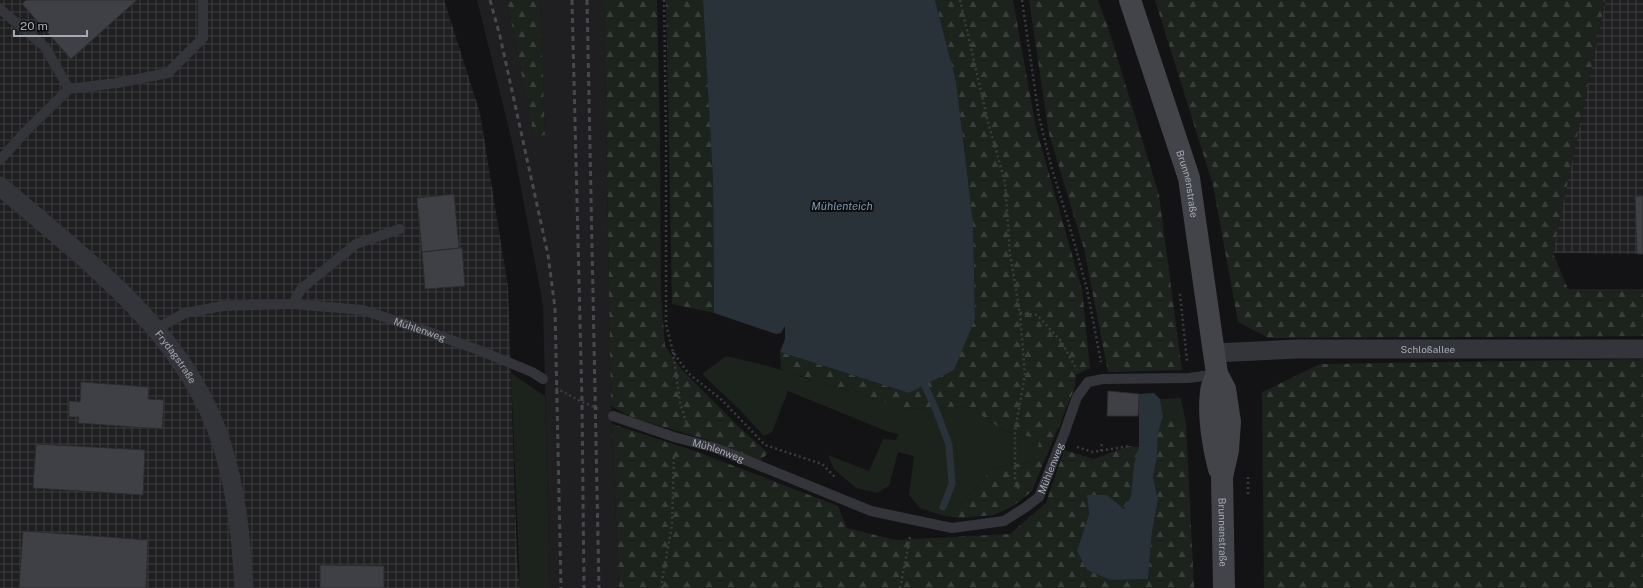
<svg xmlns="http://www.w3.org/2000/svg" width="1643" height="588" font-family="'Public Sans',sans-serif">
<defs>
<pattern id="industrial-grid" width="8" height="8" patternUnits="userSpaceOnUse"><rect width="8" height="8" fill="#1f1f22"/><path d="M0 4h8M4 0v8" fill="none" stroke="#3d3d40"/></pattern>
<pattern id="forest-firs" width="22" height="20" patternUnits="userSpaceOnUse"><rect width="22" height="20" fill="#1b231c"/><path d="M5 1l3.5 6h-7zM16 11l3.5 6h-7z" fill="#39403b"/></pattern>
</defs>
<rect width="100%" height="100%" fill="#131315"/>
<!-- built -->
<path fill="#1f1f22" d="M477 0H507L534 137 545 135 540 0H604L611 406 619 588H550L543 305 513 146Z"/>
<!-- industrial -->
<path fill="url(#industrial-grid)" d="M0 0H444L480 113 508 287 517 561 520 588H0Z
M1596 0H1643V254L1553 253 1605 3Z"/>
<!-- grass -->
<path fill="#1b231c" d="M726 356 768 366 906 409 967 406 1005 431 1041 439 1034 461 993 468 974 491 944 516 920 508 909 495 914 456 898 452 889 486 877 493 856 488 834 469 828 455 869 471 883 439 896 440 898 434 886 431 788 391 772 432 764 436 741 411 702 374Z
M511 373 545 396 550 588H520Z
M1181 398 1186 423 1163 416 1160 399Z"/>
<!-- forest -->
<path fill="url(#forest-firs)" d="M507 0H540L545 135 534 137Z
M604 0H657L660 133 661 296 665 346 682 370 739 427 768 453 759 462 721 444 634 418 611 406Z
M666 0H703L713 181 714 313 672 304Z
M935 0H1013L1036 128 1082 290 1090 368 1076 375 1075 387 1032 491 1013 506 994 515 960 518 944 516 974 491 993 468 1034 461 1040 439 1005 431 967 406 906 409 781 370 780 352 909 393 975 319 973 222 956 81Z
M1029 0H1098L1109 30 1159 195 1182 370 1108 372 1084 249 1049 134Z
M1155 0H1596L1605 2 1553 253 1568 289H1643V336L1269 338 1238 322 1213 185Z
M1643 359V588H1264L1262 392 1320 364Z
M1163 416 1186 423 1194 588H619L612 424 698 452 838 506 847 528 895 540 1010 534 1046 503 1064 450 1094 459 1129 446 1139 447 1134 464 1131 496 1124 509 1107 495H1087L1089 514 1077 551 1087 570 1110 580 1148 579 1152 532 1158 500 1153 477 1157 457 1158 433Z"/>
<!-- water -->
<path fill="#2a3239" d="M703 0H935L956 81 973 222 975 319 954 370 909 393 780 352 785 339V326L781 333 776 334 714 313 713 181Z
M1154 393 1160 399 1163 416 1158 433 1157 457 1153 477 1158 500 1152 532 1148 579 1110 580 1087 570 1077 551 1089 514 1087 495H1107L1124 509 1131 496 1134 464 1139 447V394Z"/>
<g fill="none" stroke-linecap="round" stroke-linejoin="round">
<!-- stream -->
<path stroke="#2a3239" stroke-width="7" d="M925 386 936 410 949 445 952 484 943 507"/>
</g>
<!-- building -->
<path fill="#3f4045" stroke="#2d2d31" d="M26 0H137L71 59 22 4Z
M454 194 459 248 422 252 417 198Z
M1635 196H1643V254H1637Z
M459 248H462L465 286 425 289 422 252Z
M81 382 149 387 148 399 164 400 162 429 78 423 79 417H69V401L80 402Z
M1108 391 1139 394 1138 416H1107Z
M36 444 145 450 143 495 33 488Z
M23 531 148 540 146 588H19Z
M320 565 384 566V588H320Z"/>
<g fill="none" stroke-linecap="round" stroke-linejoin="round">
<!-- path -->
<path stroke="#3a3c41" stroke-width="2.5" stroke-dasharray="2 3" stroke-linecap="butt" d="M664 0 666 139V324L673 352 688 373 722 400 765 445 822 464 835 477
M960 0 988 122 1005 182 1010 254 1020 313 1025 375 1015 431V480L1019 490
M1022 0 1039 117 1052 169 1069 224 1087 289 1101 362
M1180 294 1187 361
M1020 313 1037 315 1061 341 1077 370
M673 352 680 402 686 422
M556 388 582 402 599 409
M1077 447 1093 452 1129 446
M1101 451 1102 441
M1248 477V494
M662 588V581L672 525 674 454
M900 588 910 537"/>
<!-- lane -->
<g stroke="#34353a" stroke-width="10">
<path d="M0 9 45 47 69 89"/>
<path d="M0 160 26 131 69 89 117 83 168 73 203 38V0"/>
<path d="M293 304 301 289 356 244 400 229"/>
<path id="s1" d="M156 329 185 313 223 306 293 304 363 310 426 331 481 351 532 372 543 379"/>
<path id="s2" d="M613 416 674 437 716 448 871 511 952 528 1004 521 1026 507 1039 497 1064 434 1077 397 1088 382 1103 379 1189 378 1217 374"/>
</g>
<!-- street -->
<g stroke="#34353a" stroke-width="19">
<path id="s3" d="M0 186C85 260 187 332 222 445 237 492 241 539 244 588"/>
<path id="s4" d="M1214 353 1298 349H1643"/>
</g>
<!-- secondary -->
<g stroke="#42444a" stroke-width="22">
<path id="s5" d="M1130 0 1189 178 1217 374 1225 389 1230 422 1228 450 1222 477 1224 588"/>
<path d="M1217 374C1215 380 1211 386 1211 392 1208 415 1213 447 1219 469"/>
</g>
<!-- rail -->
<path stroke="#47494f" stroke-width="3" stroke-dasharray="5 4" stroke-linecap="butt" d="M490 0 500 36 548 255 555 308 561 588
M572 0 582 402 584 588
M587 0 599 588"/>
</g>
<g text-anchor="middle" dominant-baseline="central" stroke-width="4" stroke-linejoin="round" paint-order="stroke">
<!-- street labels -->
<g font-size="10" fill="#a5aab5" stroke="#0e0e10">
<text stroke="none"><textPath href="#s5" startOffset="193">Brunnenstraße</textPath></text>
<text stroke="none"><textPath href="#s1" startOffset="272">Mühlenweg</textPath></text>
<text stroke="none"><textPath href="#s4" startOffset="214">Schloßallee</textPath></text>
<text stroke="none"><textPath href="#s3" startOffset="246">Frydagstraße</textPath></text>
<text stroke="none"><textPath href="#s2" startOffset="111">Mühlenweg</textPath></text>
<text stroke="none"><textPath href="#s2" startOffset="484">Mühlenweg</textPath></text>
<text stroke="none"><textPath href="#s5" startOffset="547">Brunnenstraße</textPath></text>
</g>
<!-- water labels -->
<g font-size="11" font-style="italic" fill="#7c97b1" stroke="#0e0e10">
<text x="842" y="206">Mühlenteich</text>
</g>
</g>
<!-- scale -->
<path d="M14 30v6h73v-6" fill="none" stroke="#a5aab5" stroke-width="2"/>
<text x="20" y="30" font-size="12" fill="#a5aab5" stroke="#0e0e10" stroke-width="3" paint-order="stroke">20 m</text>
</svg>
